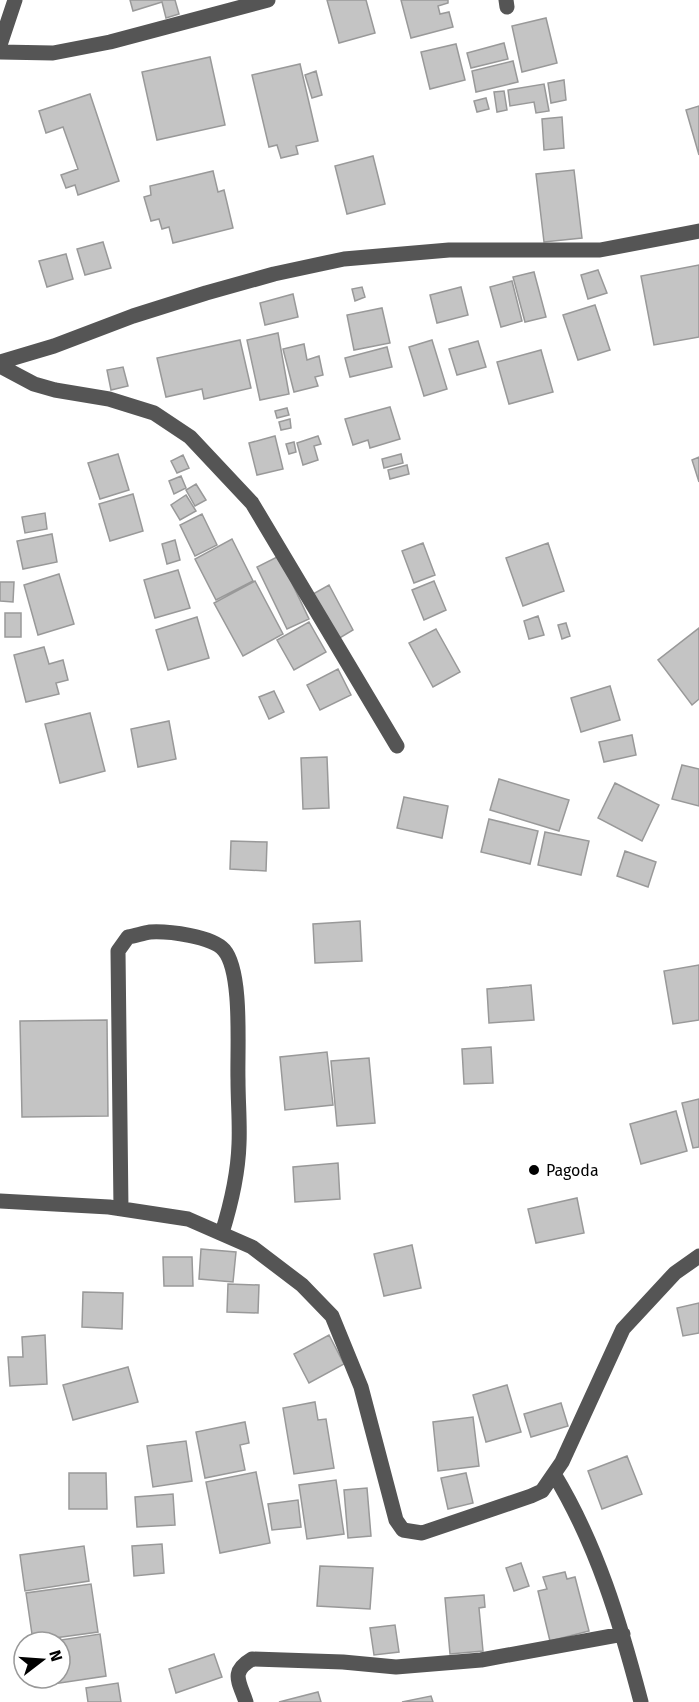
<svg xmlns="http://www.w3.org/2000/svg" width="699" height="1702" viewBox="0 0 699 1702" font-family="'Fira Sans',sans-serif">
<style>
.building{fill:#c4c4c4;stroke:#999;stroke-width:1.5}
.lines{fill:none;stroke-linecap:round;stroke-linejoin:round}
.minor{stroke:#555;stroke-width:15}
.poi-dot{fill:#000;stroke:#fff;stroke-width:2}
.labels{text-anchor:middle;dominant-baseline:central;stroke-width:5;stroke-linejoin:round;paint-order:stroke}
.poi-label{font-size:16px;fill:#000;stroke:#fff;text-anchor:start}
</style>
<rect width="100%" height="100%" fill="#fff"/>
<path class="building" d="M130 0H175L179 14 166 18 162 2 133 11Z
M327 0H366L375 33 339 43Z
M401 0H448V3L438 6 440 14 449 12 453 27 411 38Z
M546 18 557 63 522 72 512 26Z
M504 43 508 59 471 68 467 53Z
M456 44 465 80 430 89 421 52Z
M210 57 225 125 157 140 142 72Z
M513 61 518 82 476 92 472 71Z
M300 64 318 141 296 146 298 154 281 158 277 145 269 147 252 75Z
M316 71 322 95 312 98 305 75Z
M564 80 566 100 551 103 548 83Z
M544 84 549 111 536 113 534 102 510 106 508 90Z
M504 91 507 110 497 112 494 92Z
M90 94 119 181 78 195 75 185 66 188 61 175 78 169 63 127 46 133 39 111Z
M486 98 489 109 477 112 474 101Z
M699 106V155L686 110Z
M562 117 564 148 544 150 542 119Z
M373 156 385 204 347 214 335 166Z
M574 170 582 238 544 242 536 174Z
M213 171 218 192 224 190 233 228 173 243 169 227 162 229 159 219 151 221 144 197 151 195 150 186Z
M103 242 111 268 85 275 77 249Z
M66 254 73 279 47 287 39 261Z
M699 265V337L654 345 641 276Z
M598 270 607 293 588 299 581 275Z
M534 272 546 317 525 322 513 277Z
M512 281 522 321 501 327 490 287Z
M362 287 365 297 355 301 352 289Z
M461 287 468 315 437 323 430 295Z
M293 294 298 317 265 325 260 303Z
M595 305 610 350 578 360 563 315Z
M382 308 390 343 354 350 347 315Z
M278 333 289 394 260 400 247 340Z
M240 340 251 388 204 399 202 389 166 397 157 358Z
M432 340 447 389 424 396 409 347Z
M478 341 486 367 457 375 449 349Z
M304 344 307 360 319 356 323 375 315 377 318 386 294 392 283 349Z
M387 347 392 367 350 377 345 358Z
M541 350 553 392 509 404 497 362Z
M123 367 128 386 111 390 107 370Z
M390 407 400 439 370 448 368 440 353 445 345 419Z
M287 408 289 415 277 418 275 411Z
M290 419 291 428 281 430 279 422Z
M275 436 283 469 257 475 249 443Z
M318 436 321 444 314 446 318 460 303 465 297 443Z
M294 442 296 452 289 454 286 444Z
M118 454 129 490 100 499 88 463Z
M401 454 403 463 384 468 382 459Z
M183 455 189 468 177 473 171 461Z
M699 457V482L692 460Z
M407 465 409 474 390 479 388 470Z
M181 476 186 488 174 494 169 481Z
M196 484 206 500 195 506 186 490Z
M133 494 143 531 110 541 99 504Z
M186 495 196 511 180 520 171 505Z
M45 513 47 529 25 533 22 517Z
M202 514 217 545 195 556 180 525Z
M52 534 57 562 23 569 17 541Z
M232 539 253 581 216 600 195 559Z
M175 540 180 560 167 564 162 544Z
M423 543 435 575 414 583 402 551Z
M548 543 564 591 523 606 506 558Z
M279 556 309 619 287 629 257 567Z
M178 570 190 608 155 618 144 580Z
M59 574 74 624 38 635 24 585Z
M255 581 283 634 243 656 214 603Z
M434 581 446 610 424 620 412 590Z
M0 582H14L13 602 0 601Z
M329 585 353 630 338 639 313 594Z
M5 613H21V637H5Z
M538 616 544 635 529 639 524 621Z
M197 617 209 658 168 670 156 630Z
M309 622 326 652 294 670 277 640Z
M566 623 570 636 562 639 558 625Z
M699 628V699L692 705 658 660Z
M436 629 460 672 433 687 409 643Z
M44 647 49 664 63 660 68 680 56 683 59 694 26 702 14 655Z
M338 669 351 695 320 710 307 685Z
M610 686 620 720 581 732 571 698Z
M274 691 284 712 269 719 259 697Z
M90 713 105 771 60 783 45 724Z
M169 721 176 759 138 767 131 729Z
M632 735 636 755 604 762 599 742Z
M327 757 329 808 303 809 301 758Z
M682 765 699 769V806L672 799Z
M499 779 569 800 559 831 490 810Z
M615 783 659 805 642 841 598 818Z
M404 797 448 806 442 838 397 828Z
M489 819 538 831 530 864 481 852Z
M545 832 589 841 581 875 538 865Z
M231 841 267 842 266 871 230 869Z
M625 851 656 862 648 887 617 876Z
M360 921 362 961 315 963 313 924Z
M699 965V1020L673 1024 664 971Z
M531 985 534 1020 489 1023 487 989Z
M107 1020 108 1116 22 1117 20 1021Z
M491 1047 493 1083 464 1084 462 1049Z
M327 1052 333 1105 285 1110 280 1057Z
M369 1058 375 1123 337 1126 331 1061Z
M699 1099V1147L693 1148 682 1103Z
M676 1111 687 1151 641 1164 630 1124Z
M338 1163 340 1199 295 1202 293 1167Z
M577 1198 584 1233 536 1243 528 1209Z
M412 1245 421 1288 384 1296 374 1254Z
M201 1249 236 1252 233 1282 199 1279Z
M163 1257H192L193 1286H164Z
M228 1284 259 1285 258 1313 227 1312Z
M83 1292 123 1293 122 1329 82 1327Z
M699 1303V1333L683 1336 677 1308Z
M45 1335 47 1384 10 1386 8 1357H23L22 1337Z
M329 1335 344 1364 309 1383 294 1354Z
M128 1367 138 1402 73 1420 63 1385Z
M507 1385 521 1432 486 1442 473 1395Z
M315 1402 318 1420 326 1419 334 1468 294 1474 283 1408Z
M561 1403 568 1426 531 1437 524 1414Z
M473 1417 479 1466 438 1471 433 1422Z
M245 1422 249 1443 240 1445 245 1470 205 1478 196 1432Z
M186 1441 192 1481 153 1487 147 1446Z
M627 1456 642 1494 602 1509 588 1471Z
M256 1472 270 1543 220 1553 206 1482Z
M69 1473H106L107 1509H69Z
M466 1473 473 1503 448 1509 441 1478Z
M336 1480 344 1534 307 1539 299 1485Z
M367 1488 371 1536 348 1538 344 1490Z
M173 1494 175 1525 137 1527 135 1497Z
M298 1500 301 1527 272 1530 268 1504Z
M162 1544 164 1573 134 1576 132 1546Z
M84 1546 89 1581 25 1591 20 1555Z
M521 1563 529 1586 514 1591 506 1568Z
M320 1566 373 1568 370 1609 317 1606Z
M565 1572 567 1579 575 1577 589 1631 550 1641 538 1591 547 1589 543 1577Z
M91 1584 98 1632 33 1641 26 1593Z
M484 1595 485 1607 479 1608 483 1651 450 1654 445 1598Z
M395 1625 399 1652 374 1655 370 1628Z
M100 1634 106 1676 40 1686 39 1678H60V1642H48Z
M214 1654 222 1677 176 1693 169 1669Z
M118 1683 121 1702H88L86 1688Z
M318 1692 321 1702H279Z
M431 1696 433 1702H402Z"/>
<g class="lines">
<path class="minor" d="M506 0 507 7
M0 45 15 0
M0 52 53 53 110 42 268 0
M0 362 54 346 133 316 206 293 274 274 344 259 449 250H600L699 231
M0 366 34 384 55 390 109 399 154 413 190 437 252 503 397 746
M0 1201 109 1207 188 1219 252 1247 302 1285 332 1316 361 1387 396 1520 403 1530 422 1533 531 1496 542 1491 562 1462 623 1329 675 1273 699 1256
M121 1209 118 951 128 937C135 936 143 933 150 932 168 931 212 936 224 950 243 972 237 1051 238 1080 238 1102 240 1123 239 1144 238 1175 231 1204 222 1233
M554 1474C597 1545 620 1622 641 1702
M246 1702C239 1681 230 1672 252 1659L343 1662 396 1667 481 1660 623 1634"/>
</g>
<circle class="poi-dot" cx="534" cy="1170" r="6"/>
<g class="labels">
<g class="poi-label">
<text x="546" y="1170">Pagoda</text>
</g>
</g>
<g transform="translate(42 1660) rotate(73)"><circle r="28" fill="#ffffff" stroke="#999999" stroke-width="1.5"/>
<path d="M0-4.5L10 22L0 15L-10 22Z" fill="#000000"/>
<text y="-9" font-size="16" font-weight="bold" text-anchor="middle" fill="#000000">N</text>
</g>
</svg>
